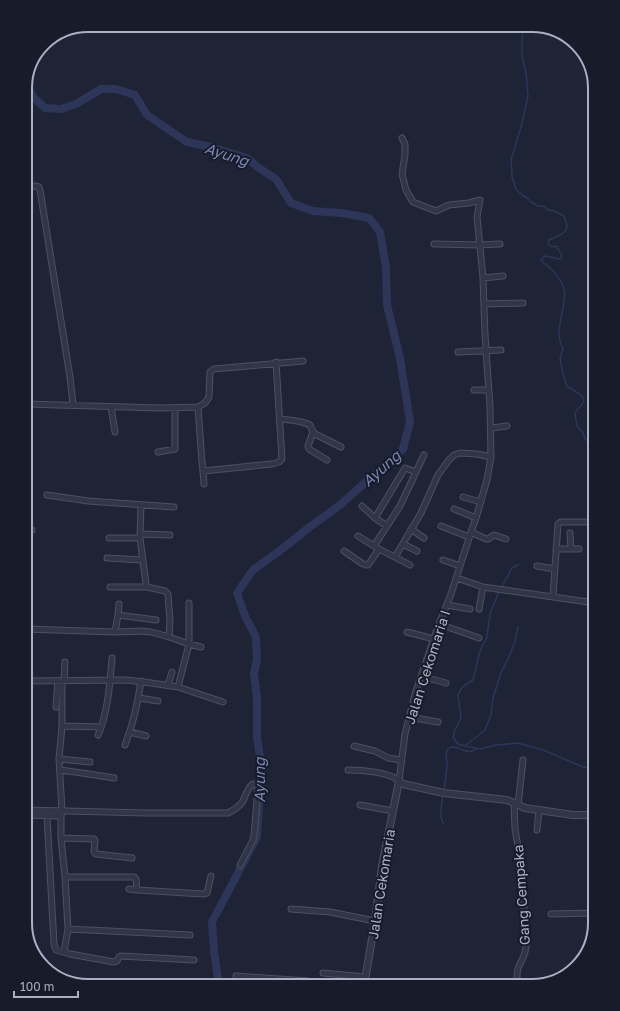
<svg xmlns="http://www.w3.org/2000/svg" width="620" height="1011" viewBox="0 0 620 1011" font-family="'Golos Text',sans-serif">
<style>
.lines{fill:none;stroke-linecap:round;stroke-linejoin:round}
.stream{stroke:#2d3659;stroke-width:1.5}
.river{stroke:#2d3659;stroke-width:8}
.minor-casing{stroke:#4c5061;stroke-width:7}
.tertiary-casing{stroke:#4c5061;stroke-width:8}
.minor{stroke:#313546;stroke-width:5}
.tertiary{stroke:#313546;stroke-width:6}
.labels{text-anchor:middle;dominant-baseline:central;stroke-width:4;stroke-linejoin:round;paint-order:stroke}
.street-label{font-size:14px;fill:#abafc3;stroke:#171b2a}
.water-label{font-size:15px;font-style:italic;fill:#7a85b2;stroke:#171b2a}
.rim{fill:none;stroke:#abafc3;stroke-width:2}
</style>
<rect width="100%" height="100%" fill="#1e2335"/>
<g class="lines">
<path class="stream" d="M524 25 522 39V56L526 73 528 96 521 127 511 160 512 173V177L516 189 523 196 527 198 531 202 538 206H544L548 210 554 211 564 216 567 225 566 230 562 234 549 240 548 244 552 247 556 246 559 250 562 256 560 259 545 256 541 260C543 264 547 265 550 268 555 272 563 284 564 289 568 308 552 330 563 348L560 359 563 374 567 386 581 395 584 400C583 406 577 408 575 413L577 426 582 431 586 440 591 442 595 447
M501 588 512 568 518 565
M499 591 490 614 487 637 480 651 473 680 465 685 461 689 458 695 461 718 455 730 453 737 458 744 465 746 480 749 496 745 518 743 543 750 583 767 595 769
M465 746 485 730 491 715 493 698 501 673 509 657 515 641 518 627
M444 791C445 782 447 772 447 763 447 761 446 759 446 757 446 754 447 750 449 748 457 743 467 757 476 749
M443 794C442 804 438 816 444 824"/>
<path class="river" d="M26 82 33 97 45 108 61 109 76 104 101 89H116L135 95 147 115 187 142 211 147 247 158 259 168 276 179 291 203 313 211 341 213 369 218 380 232 386 267 387 305 400 358 410 422 403 449 340 505 311 526 278 552 253 570 237 593 245 616 256 637 257 660 254 673 257 698V736L262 772 259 804 257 837 212 922 214 951 219 986"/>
<g class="minor-casing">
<path id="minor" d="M25 187 35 186 39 187 40 190 70 377 73 405
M434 244 479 245 500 244
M483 278 503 276
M484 304 523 303
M458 352 501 350
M474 390H489
M25 404 160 408 198 407 205 403 209 397 210 372 214 369 303 361
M111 407 115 432
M198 407 202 463 203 471 272 464 279 462 282 459 276 362
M280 419C290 420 300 420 310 425L312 430 315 434 341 447
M491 428 507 426
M313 432 308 446 309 449 327 460
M158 452 175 449V408
M203 471 204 484
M47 495 88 501 174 507
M463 497 481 502
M362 506 375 518 387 526
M454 509 476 518
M375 518 405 468 416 472
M441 526 469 537
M411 529 424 538
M25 530H32
M471 532 486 539H488L494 535 506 539
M570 533 571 549
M140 534 170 535
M358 536 379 549 410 565
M109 538H140
M403 544 417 551
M374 546 400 506 424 455
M556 549H579
M591 550H595
M344 551 363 564 366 565H368L379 549
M395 557 421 513 438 475 449 460 454 455 460 453 477 454 491 457
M107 558 142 560
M443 560 460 566
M537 566 555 569
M457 578 483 587 595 603
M110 587H147
M553 596 558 524 561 522H585
M189 603V644L201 647
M447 605 470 609
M479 609 483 587
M118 615 156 620
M439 624 479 638
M25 629 115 632 142 631 151 632 169 637 170 621 168 594 165 591 147 587 146 584 140 538 141 505
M115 632 118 615 119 604
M407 632 434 639
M169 637 189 644 178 687
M421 676 446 683
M25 681 126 680 144 682 178 687 223 702
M62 681V726L59 759 62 811 61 816V838L65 877 68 929 64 952
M64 681 65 662
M168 685 172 672
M139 698 158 701
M56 707 58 681
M409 717 438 722
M62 726 101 727
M130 732 146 736
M98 735C108 713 110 682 112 658
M125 745C133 724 138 703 141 681
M354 746 375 751 388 758 401 760
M59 759 90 762
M60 770 82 773 114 778
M348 770C362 770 389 772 399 781L405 734 415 694 439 624 451 594 471 532 476 518 487 480 491 457 490 407 485 335 483 278 477 217 480 200 469 203 449 205 436 211 413 202 406 190 402 174 405 155V144L402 138
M514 803 515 829 522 870 526 947C525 957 523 957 519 966 516 972 517 979 517 986
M360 805 393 811
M518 805 523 760
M25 810 146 813H228C234 810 239 807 243 801 246 795 247 788 253 784L257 785 258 789 254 835 253 840 240 865
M25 815 61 816
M47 816 54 944 56 950 70 954 114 962 117 961 119 957 121 956 194 960
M537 830 539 810
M61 838 94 839 95 840 94 852 96 854 132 858
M65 877H134L136 879 137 890 203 894 207 893 211 876
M25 883 29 923
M129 889 137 890
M291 909 330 912 375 921
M551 914 595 913
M68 929 190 935
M323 973 365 977
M236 976 308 981 317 984 329 986"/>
</g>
<g class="tertiary-casing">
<path id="tertiary" d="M364 986 375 921 382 866 399 781 403 784 444 793 507 800 525 808 573 815H595"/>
</g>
<use href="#minor" class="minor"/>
<use href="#tertiary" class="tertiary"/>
</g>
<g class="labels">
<g class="street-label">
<text transform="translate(427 667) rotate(-72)">Jalan Cekomaria I</text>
<text transform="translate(381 884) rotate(-81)">Jalan Cekomaria</text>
<text transform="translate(521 895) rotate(-94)">Gang Cempaka</text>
</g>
<g class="water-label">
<text transform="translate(227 154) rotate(18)">Ayung</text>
<text transform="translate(381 468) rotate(-42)">Ayung</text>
<text transform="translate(259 780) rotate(-90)">Ayung</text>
</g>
</g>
<path d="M0 0H620V1011H0ZM88 32H532A56 56 0 0 1 588 88V923A56 56 0 0 1 532 979H88A56 56 0 0 1 32 923V88A56 56 0 0 1 88 32Z" fill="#171b2a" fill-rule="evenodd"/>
<path class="rim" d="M88 32H532A56 56 0 0 1 588 88V923A56 56 0 0 1 532 979H88A56 56 0 0 1 32 923V88A56 56 0 0 1 88 32Z"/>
<path d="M14 991v6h64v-6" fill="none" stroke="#abafc3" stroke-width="2"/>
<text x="20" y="991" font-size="12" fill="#abafc3" stroke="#171b2a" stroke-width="3" paint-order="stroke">100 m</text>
</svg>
